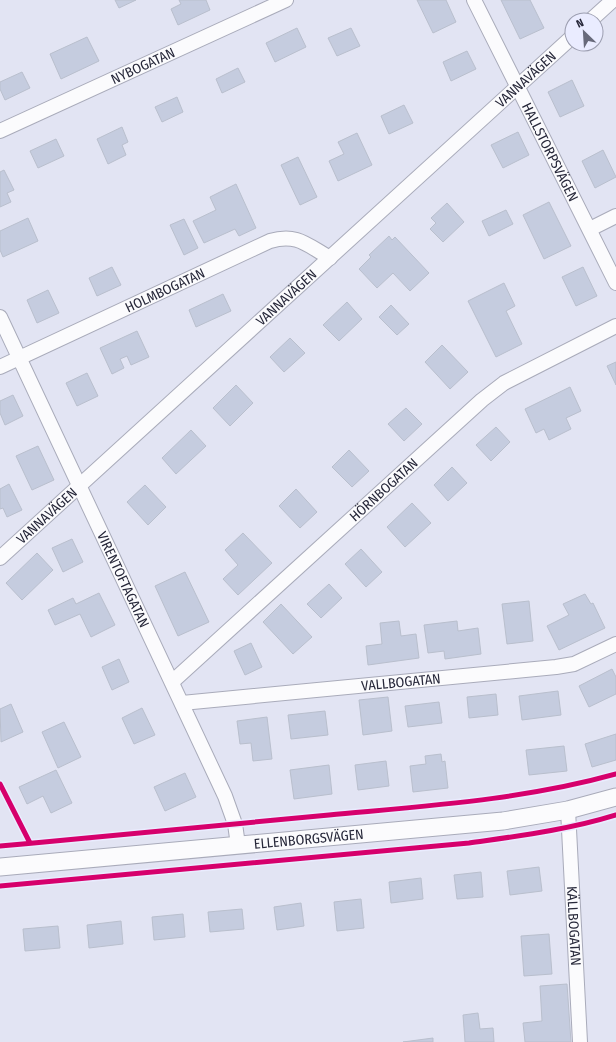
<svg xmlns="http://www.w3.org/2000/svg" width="616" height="1042" viewBox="0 0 616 1042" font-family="'Fira Sans Condensed',sans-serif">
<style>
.building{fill:#c5ccdf;stroke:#b9bfcd}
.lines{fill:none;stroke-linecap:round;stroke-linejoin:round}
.minor-casing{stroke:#a9abba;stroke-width:16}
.tertiary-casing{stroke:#a9abba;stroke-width:19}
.minor{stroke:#fbfbfd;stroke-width:14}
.tertiary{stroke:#fbfbfd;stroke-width:17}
.cycleway-casing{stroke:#eaecff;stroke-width:8}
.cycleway{stroke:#d6006c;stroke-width:5}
.labels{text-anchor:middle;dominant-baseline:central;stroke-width:4;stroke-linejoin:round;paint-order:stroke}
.street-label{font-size:14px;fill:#27283a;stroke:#eaecff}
</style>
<rect width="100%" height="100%" fill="#e2e4f3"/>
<path class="building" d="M115 0H136L119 8Z
M179 0H206L210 10 178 25 171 9 181 4Z
M417 0H446L456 22 433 33Z
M501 0H530L544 28 520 39Z
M297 28 306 47 275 62 266 43Z
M351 28 360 46 337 56 328 38Z
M87 37 99 61 61 79 50 54Z
M467 51 476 69 451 81 443 62Z
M238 68 245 82 222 93 216 79Z
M22 72 30 88 5 100 0 89V82Z
M572 80 584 106 560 117 548 92Z
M177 97 183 112 162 122 155 107Z
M404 105 413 123 389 134 381 116Z
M122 127 128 142 122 145 126 155 108 164 97 139Z
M518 132 529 155 503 168 491 145Z
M357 133 372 165 338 181 329 161 344 154 338 142Z
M56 139 64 156 38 168 30 151Z
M603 150 616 177 595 188 582 161Z
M298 157 317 197 300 205 281 165Z
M4 170 14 190 7 193 11 202 0 207V172Z
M236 184 256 228 239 236 235 229 204 243 193 221 216 210 210 197Z
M549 202 571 246 544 259 523 215Z
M447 203 464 222 443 242 430 229 436 223 431 218Z
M506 210 513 224 489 236 482 221Z
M28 218 38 241 3 257 0 250V231Z
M184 219 198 248 184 255 170 225Z
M389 236 392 240 395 237 429 273 410 291 393 273 377 288 359 269 371 257 369 255Z
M112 267 121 285 97 296 89 278Z
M583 267 597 296 576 306 562 277Z
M504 283 515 306 506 311 522 344 496 357 468 301Z
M48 290 59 313 37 323 27 300Z
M223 294 231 311 196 327 189 310Z
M347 302 362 319 339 341 323 325Z
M391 305 409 324 397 335 379 317Z
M137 331 149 357 131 365 127 356 120 359 124 368 112 374 100 348Z
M290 338 305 353 284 372 270 357Z
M442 345 468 372 450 389 425 362Z
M616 362V385L607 366Z
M87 373 98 396 77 406 66 383Z
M236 385 253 403 230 426 213 408Z
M570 387 581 411 566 418 571 429 549 440 544 429 536 433 525 409Z
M13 395 23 416 5 425 0 413V401Z
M406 408 422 424 404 441 388 424Z
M496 427 510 442 491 461 476 445Z
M191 430 206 446 176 474 162 458Z
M38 446 54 480 32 490 16 456Z
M349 450 369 471 352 487 332 467Z
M452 467 467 483 448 501 434 485Z
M9 484 22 510 7 517 3 508 0 509V489Z
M145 485 166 507 148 525 127 502Z
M296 489 317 512 300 528 279 506Z
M412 503 431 523 405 547 387 527Z
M243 533 272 563 238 595 223 579 238 565 225 550Z
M72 539 83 562 63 572 52 548Z
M361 549 382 572 366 587 345 564Z
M37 553 53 570 22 600 6 583Z
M185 572 209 622 178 636 155 586Z
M329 584 342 598 321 618 307 604Z
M99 593 115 625 91 637 80 614 55 625 48 610 73 598 76 604Z
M585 594 591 604 593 603 605 628 559 650 547 626 569 615 563 604Z
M529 601 533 641 507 644 502 604Z
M281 604 312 637 293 654 263 622Z
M399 621 401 636 416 634 419 658 368 665 366 646 382 644 380 623Z
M457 621 458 631 478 628 481 654 445 659 444 651 428 653 424 625Z
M251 643 262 667 245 675 234 651Z
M119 659 129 682 112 690 102 667Z
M612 669 616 677V694L589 707 579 686Z
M558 691 561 715 522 720 519 696Z
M496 694 498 715 469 718 467 697Z
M388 697 392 731 363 735 359 700Z
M439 702 442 723 408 727 405 706Z
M11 704 23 732 1 742 0 709Z
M142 708 155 735 134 744 122 718Z
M325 711 328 735 291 739 288 715Z
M267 717 272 759 253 761 251 743 240 744 237 721Z
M64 722 81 757 58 768 42 732Z
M616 734V760L592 767 585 744Z
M564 746 567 771 529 775 526 750Z
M441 754 442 762 445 761 448 788 413 792 410 766 426 764 425 756Z
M386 761 389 786 358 790 355 765Z
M329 765 332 794 294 799 290 770Z
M56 770 72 803 51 813 43 796 27 804 19 787Z
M185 773 196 797 165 811 154 787Z
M539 867 542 891 510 895 507 871Z
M481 872 483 897 457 899 454 875Z
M421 878 423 899 391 903 389 882Z
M361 899 364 928 337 931 334 902Z
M301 903 304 926 277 930 274 907Z
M242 909 244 929 210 932 208 912Z
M183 914 185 937 154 940 152 917Z
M121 921 123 944 89 948 87 925Z
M58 926 60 948 25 951 23 929Z
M549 934 552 974 524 976 521 936Z
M567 984 571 1042H525L523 1023 542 1021 540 986Z
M478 1013 480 1029 493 1028 494 1042H465L463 1015Z
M433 1038V1042H403Z"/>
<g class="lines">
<g class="minor-casing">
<g id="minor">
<path id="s1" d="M474 0 616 283"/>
<path d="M591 20 613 0"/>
<path id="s2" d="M0 131 286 0"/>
<path d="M590 229 616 216"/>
<path id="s3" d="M0 317 225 796 235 824 238 845"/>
<path id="s4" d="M0 367 270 241C297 233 307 245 330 258"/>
<path id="s5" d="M0 558 572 37"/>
<path id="s6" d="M172 682 482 400 504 383 616 326"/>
<path id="s7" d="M182 703 556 667 574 664 616 644"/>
<path id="s8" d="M568 810 580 1042"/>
</g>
</g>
<g class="tertiary-casing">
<g id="tertiary">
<path id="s9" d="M0 867 503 821 568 810 616 797"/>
</g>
</g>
<use href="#minor" class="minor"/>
<use href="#tertiary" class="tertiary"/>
<g class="cycleway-casing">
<path id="cycleway" d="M0 784 30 843
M0 846C110 836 220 825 329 815 425 806 523 800 616 774
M0 886 469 843C518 836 568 830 616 815"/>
</g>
<use href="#cycleway" class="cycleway"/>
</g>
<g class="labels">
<g class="street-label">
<text stroke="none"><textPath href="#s2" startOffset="157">NYBOGATAN</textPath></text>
<text stroke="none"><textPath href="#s5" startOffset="711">VANNAVÄGEN</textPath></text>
<text stroke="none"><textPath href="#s1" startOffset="170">HALLSTORPSVÄGEN</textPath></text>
<text stroke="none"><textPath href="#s4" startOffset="182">HOLMBOGATAN</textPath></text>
<text stroke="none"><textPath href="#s5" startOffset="387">VANNAVÄGEN</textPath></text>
<text stroke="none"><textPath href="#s6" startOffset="286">HÖRNBOGATAN</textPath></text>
<text stroke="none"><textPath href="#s5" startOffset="63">VANNAVÄGEN</textPath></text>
<text stroke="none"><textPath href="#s3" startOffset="290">VIRENTOFTAGATAN</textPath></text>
<text stroke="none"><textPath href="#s7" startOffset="220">VALLBOGATAN</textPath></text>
<text stroke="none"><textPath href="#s9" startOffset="310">ELLENBORGSVÄGEN</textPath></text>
<text stroke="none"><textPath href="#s8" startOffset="116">KÄLLBOGATAN</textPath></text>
</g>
</g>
<g transform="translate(584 32) rotate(335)"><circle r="19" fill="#eaecff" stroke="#9c9eb0"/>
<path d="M0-3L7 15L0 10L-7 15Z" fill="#686a7b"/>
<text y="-6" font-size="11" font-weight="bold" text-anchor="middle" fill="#27283a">N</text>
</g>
</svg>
